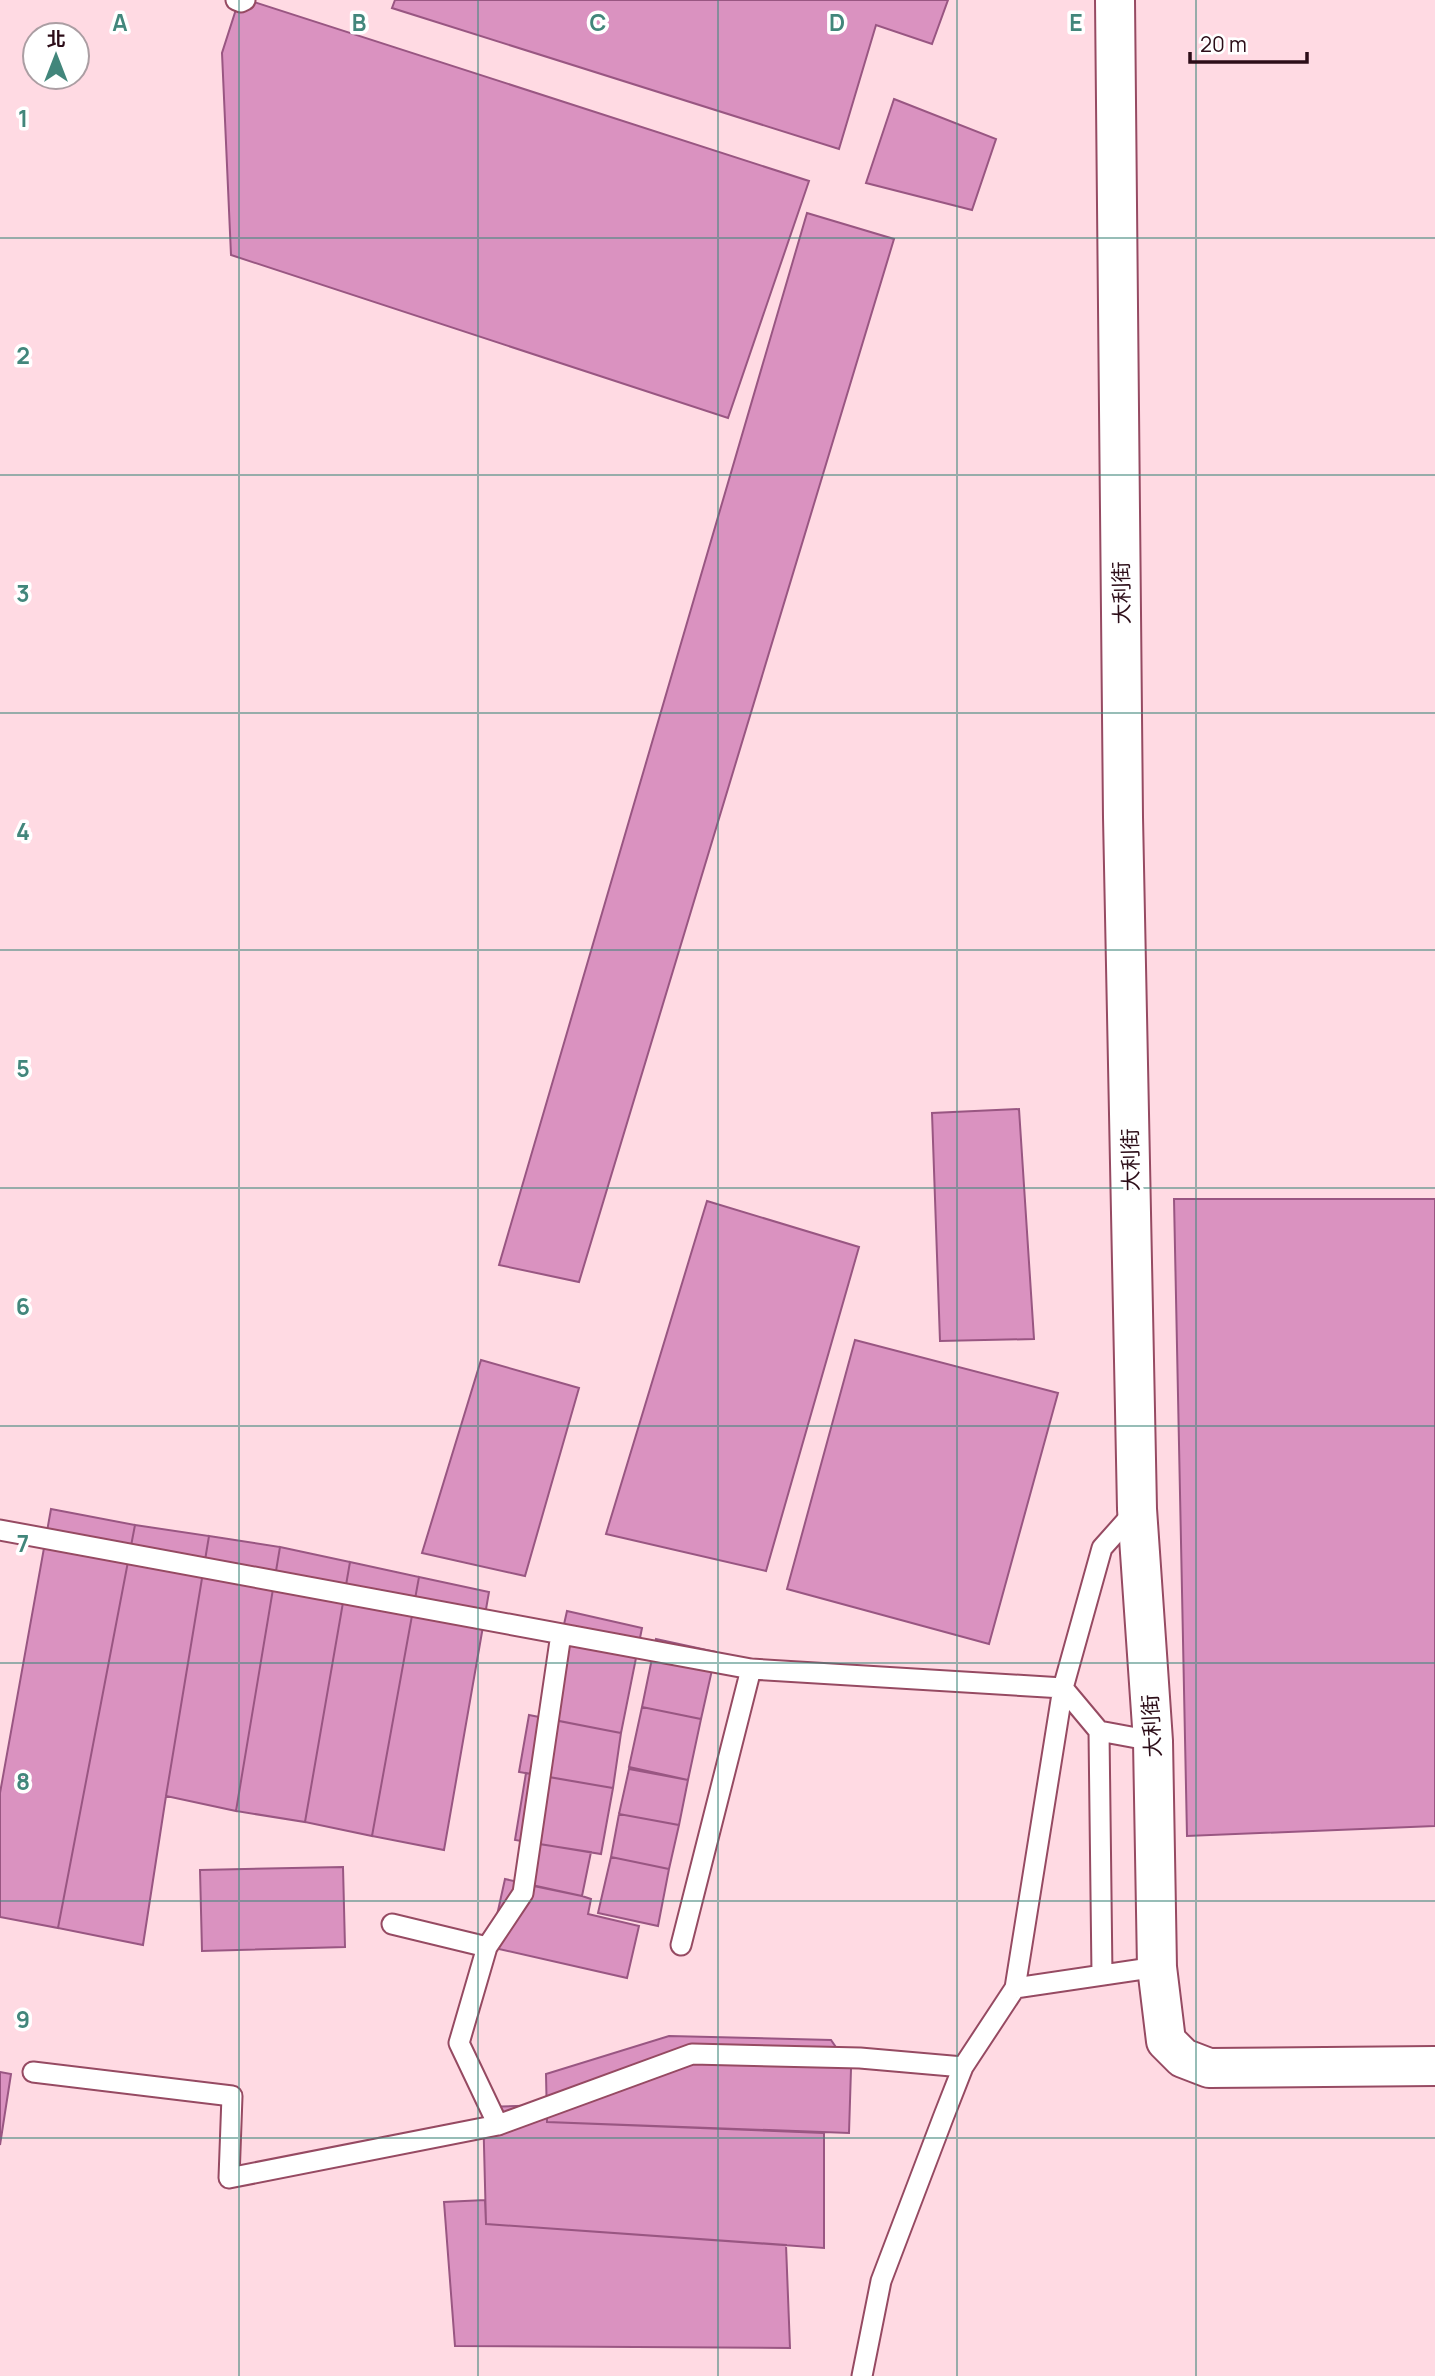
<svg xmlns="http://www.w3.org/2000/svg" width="1435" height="2376" viewBox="0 0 1435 2376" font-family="Manrope,'Noto Sans TC',sans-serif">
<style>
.building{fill:#da92c0;stroke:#995682;stroke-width:2}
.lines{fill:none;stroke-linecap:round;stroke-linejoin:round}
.service-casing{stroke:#964a62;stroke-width:23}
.minor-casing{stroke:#964a62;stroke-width:42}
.service{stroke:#fff;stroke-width:19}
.minor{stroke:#fff;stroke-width:38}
.grid{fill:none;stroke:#42867b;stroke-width:2;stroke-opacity:0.55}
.labels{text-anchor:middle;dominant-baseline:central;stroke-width:7;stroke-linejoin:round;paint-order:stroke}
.street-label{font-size:21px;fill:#2c0d18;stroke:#fff}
.grid-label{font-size:23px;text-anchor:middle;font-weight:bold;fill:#42867b;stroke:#fff;stroke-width:7;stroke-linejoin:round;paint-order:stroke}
</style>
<rect width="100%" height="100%" fill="#ffdae3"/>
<path class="building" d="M239 0H248L809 181 728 418 231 255 222 53Z
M395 0H948L932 44 876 25 839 149 392 8Z
M894 99 996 139 972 210 866 183Z
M807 213 894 239 579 1282 499 1265Z
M1019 1109 1034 1339 940 1341 932 1113Z
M1174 1199H1435V1826L1187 1836Z
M707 1201 859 1247 766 1571 606 1534Z
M855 1340 1058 1393 989 1644 787 1589Z
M481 1360 579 1388 525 1576 422 1553Z
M51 1509 135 1525 58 1928 0 1917V1793Z
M135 1525 209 1536 166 1796 143 1945 58 1928Z
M209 1536 280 1547 236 1811 166 1796Z
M280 1547 350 1562 305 1822 236 1811Z
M350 1562 419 1577 372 1836 305 1822Z
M419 1577 489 1592 444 1850 372 1836Z
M567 1611 642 1628 621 1733 543 1718Z
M656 1639 716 1652 701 1719 642 1707Z
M642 1707 701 1719 688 1780 629 1767Z
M529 1715 621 1733 613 1788 519 1772Z
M629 1769 688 1780 679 1825 619 1814Z
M526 1773 613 1788 601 1854 515 1840Z
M619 1814 679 1825 669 1869 611 1857Z
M526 1842 591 1852 582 1896 519 1883Z
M611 1857 669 1869 658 1926 598 1913Z
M343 1867 345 1947 202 1951 200 1870Z
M505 1879 582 1896 591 1899 588 1914 639 1926 627 1978 490 1947Z
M669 2036 831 2040 851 2069 849 2133 547 2122 546 2074Z
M0 2072 11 2074 0 2145Z
M547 2105V2122L824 2133V2248L486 2224 483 2107Z
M485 2200 486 2224 786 2245 790 2348 455 2346 444 2202Z"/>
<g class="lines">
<g class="service-casing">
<path id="service" d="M236 0 241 2 245 0
M0 1530 751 1669 1063 1688 1099 1731 1153 1741
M1099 1731 1102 1975
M392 1924 487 1947 459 2043 498 2125 692 2054 860 2058 963 2067
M681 1945 751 1669
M487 1947 523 1893 561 1634
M1015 1988 1063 1688 1102 1548 1135 1511
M33 2072 232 2096 229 2178 498 2125
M862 2376 881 2281 943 2118 963 2067 1015 1988 1157 1967"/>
</g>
<g class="minor-casing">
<path id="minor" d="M1115 0 1123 817 1137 1509 1153 1741 1157 1967 1166 2041 1183 2058 1209 2068 1435 2066"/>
</g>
<use href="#service" class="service"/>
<use href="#minor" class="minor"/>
</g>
<path class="grid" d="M239 0V2376M478 0V2376M718 0V2376M957 0V2376M1196 0V2376M0 238H1435M0 475H1435M0 713H1435M0 950H1435M0 1188H1435M0 1426H1435M0 1663H1435M0 1901H1435M0 2138H1435"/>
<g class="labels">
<g class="street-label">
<text transform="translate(1121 593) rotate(-91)">大利街</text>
<text transform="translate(1130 1160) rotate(-91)">大利街</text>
<text transform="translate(1151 1726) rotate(-93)">大利街</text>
</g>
</g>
<g class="grid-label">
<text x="120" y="31">A</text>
<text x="359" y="31">B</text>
<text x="598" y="31">C</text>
<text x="837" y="31">D</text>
<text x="1076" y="31">E</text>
<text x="23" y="127">1</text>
<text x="23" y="364">2</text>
<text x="23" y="602">3</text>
<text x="23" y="840">4</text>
<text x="23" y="1077">5</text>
<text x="23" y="1315">6</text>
<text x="23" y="1552">7</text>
<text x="23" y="1790">8</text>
<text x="23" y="2028">9</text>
</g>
<g transform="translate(56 56)"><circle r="33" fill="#ffffff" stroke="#ab9ea3" stroke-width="2"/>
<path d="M0-5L12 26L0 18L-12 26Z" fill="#42867b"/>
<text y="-10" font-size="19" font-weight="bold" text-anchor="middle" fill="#2c0d18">北</text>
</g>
<path d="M1190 52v10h117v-10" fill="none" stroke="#2c0d18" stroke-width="3.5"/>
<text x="1200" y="52" font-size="21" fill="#2c0d18" stroke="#ffffff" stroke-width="5" paint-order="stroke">20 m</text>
</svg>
